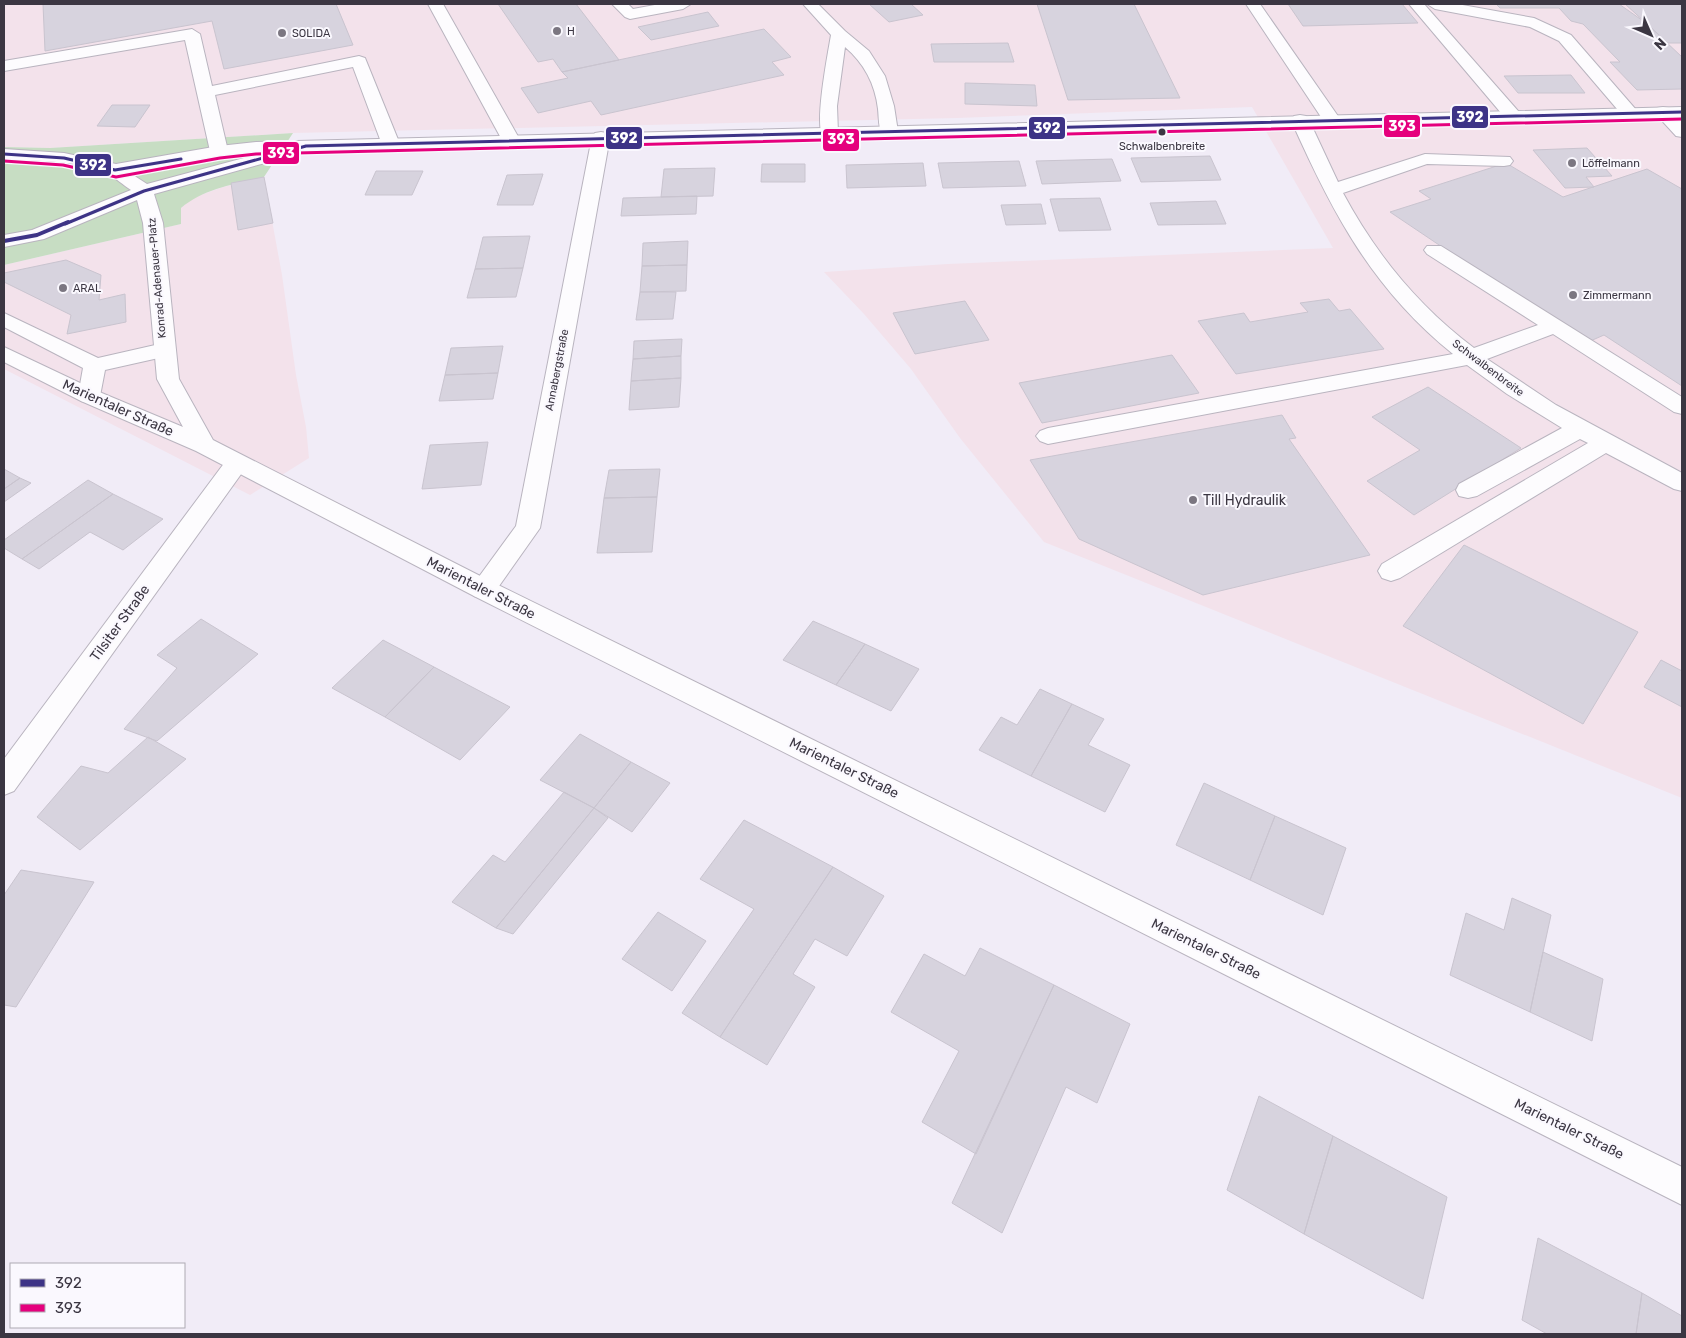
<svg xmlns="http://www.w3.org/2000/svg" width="1686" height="1338" viewBox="0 0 1686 1338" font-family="Rubik,sans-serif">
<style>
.commercial{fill:#f3e2eb}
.green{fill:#c7ddc3}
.building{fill:#d7d3de;stroke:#c9c4cf}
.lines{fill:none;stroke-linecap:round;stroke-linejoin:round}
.minor-casing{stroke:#b9b4bf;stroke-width:2}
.major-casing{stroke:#b9b4bf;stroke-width:2}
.minor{fill:#fdfcfe;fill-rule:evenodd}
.major{fill:#fdfcfe;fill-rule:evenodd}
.bus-1-far1-casing{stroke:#faf8fe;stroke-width:5.5}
.bus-1-casing{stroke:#faf8fe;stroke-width:7}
.bus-2-casing{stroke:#faf8fe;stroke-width:5.5}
.bus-1-far1{stroke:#3d3386;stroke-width:3}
.bus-1{stroke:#3d3386;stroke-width:4}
.bus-2{stroke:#e5007d;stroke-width:3}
.poi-dot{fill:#7b7681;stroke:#faf8fe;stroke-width:2}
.bus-dot{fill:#3b3642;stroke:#faf8fe;stroke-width:2}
.labels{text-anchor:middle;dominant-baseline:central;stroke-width:4;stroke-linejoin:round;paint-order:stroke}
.far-poi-label{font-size:11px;fill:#3b3642;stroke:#faf8fe;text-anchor:start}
.far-bus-label{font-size:11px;fill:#3b3642;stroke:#faf8fe}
.far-street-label{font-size:11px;fill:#3b3642;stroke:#faf8fe}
.street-label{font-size:14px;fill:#3b3642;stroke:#faf8fe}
.poi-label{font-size:14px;fill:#3b3642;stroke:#faf8fe;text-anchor:start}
.line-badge{stroke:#faf8fe;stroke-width:2}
.badge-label{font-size:14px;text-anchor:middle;font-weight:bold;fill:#fff}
</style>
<rect width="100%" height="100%" fill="#f1ecf7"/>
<path class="commercial" d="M4 4H1682V798L1044 542 960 438 911 369 864 314 824 272 948 264 1333 248 1252 107 957 118 293 133 50 148 4 147Z
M264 177 282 275 296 375 306 427 309 458 250 495 4 369V265L181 224V208L192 198 223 187Z"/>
<path class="green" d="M293 133 264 177C236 184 204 188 181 208V224L4 265V147L50 148Z"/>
<path class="building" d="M43 4H336L353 45 224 69 212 21 45 51Z
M498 4H576L619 60 562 72 553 59 538 62Z
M869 4H911L923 15 889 22Z
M1037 4H1134L1180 98 1068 100Z
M1288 4H1402L1418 23 1303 26Z
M1496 4H1619L1646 23 1682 57V89L1637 90 1610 62H1620L1583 24 1571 21 1559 8H1500Z
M1625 4H1682V43H1668Z
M708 12 719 26 651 40 638 27Z
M764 29 791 57 772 62 784 75 601 115 591 101 538 113 521 88 568 78 562 72Z
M1008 43 1014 62H934L931 44Z
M1571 75 1585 93H1518L1504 76Z
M965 83 1035 85 1037 106 965 104Z
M112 105H150L135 127 97 126Z
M1587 148 1612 176 1586 177 1594 187 1565 188 1533 150Z
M1210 156 1221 180 1141 182 1131 158Z
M1112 159 1121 181 1042 184 1036 161Z
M1019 161 1026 186 943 188 938 163Z
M923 163 926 186 847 188 846 165Z
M1506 163 1563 197 1647 169 1682 189V386L1604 335 1588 342 1518 298 1390 212 1431 199 1419 191Z
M762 164H805V182H761Z
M715 168 713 196 661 197 664 169Z
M376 171H423L412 195H365Z
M543 174 533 205H497L507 175Z
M264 177 273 223 238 230 231 183Z
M697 196 696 214 621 216 623 198Z
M1100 198 1111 230 1059 231 1050 199Z
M1216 201 1226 224 1158 225 1150 203Z
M1041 204 1046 224 1006 225 1001 205Z
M530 236 523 268 475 269 483 237Z
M688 241 687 265 642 266 643 243Z
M66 260 101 275 99 300 125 294 126 322 67 334 71 315 4 282V273Z
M687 265 686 291 640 292 642 266Z
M523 268 516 297 467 298 475 269Z
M640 292H676L673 319 636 320Z
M1329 299 1339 311 1350 309 1384 349 1236 374 1198 321 1244 313 1250 322 1308 312 1300 303Z
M965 301 989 340 915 354 893 313Z
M682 339 681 356 633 359 634 341Z
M503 346 498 373 445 375 451 348Z
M1172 355 1199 393 1042 423 1019 383Z
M681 356V378L631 381 633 359Z
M498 373 493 399 439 401 445 375Z
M681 378 679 407 629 410 631 381Z
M1428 387 1521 448 1414 515 1367 481 1420 450 1372 417Z
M1282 415 1296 438 1289 439 1370 555 1203 595 1079 539 1030 460Z
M488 442 481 485 422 489 430 445Z
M4 469 20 478 4 489Z
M660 469 657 497 604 498 609 470Z
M20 478 31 483 4 502V489Z
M88 480 113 494 22 559 4 548V540Z
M113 494 163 519 123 550 90 532 39 569 22 559Z
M657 497 652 552 597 553 604 498Z
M1464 545 1638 632 1583 724 1403 626Z
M201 619 258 654 157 741 124 729 177 668 157 655Z
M813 621 865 644 836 685 783 660Z
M383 640 434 667 385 717 332 688Z
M865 644 919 669 891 711 836 685Z
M1661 660 1682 671V707L1644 687Z
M434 667 510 707 460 760 385 717Z
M1040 689 1072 704 1031 776 979 750 1001 717 1017 725Z
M1072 704 1104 719 1088 745 1130 765 1105 812 1031 776Z
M580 734 631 762 594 808 540 780Z
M148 737 186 759 80 850 37 817 81 766 108 773Z
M631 762 670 783 632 832 594 808Z
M1204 783 1275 816 1250 880 1176 845Z
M564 792 594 808 496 928 452 902 493 855 505 862Z
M594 808 608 818 513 934 496 928Z
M1275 816 1346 848 1323 915 1250 880Z
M744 820 833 867 720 1037 682 1013 754 909 700 879Z
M833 867 884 896 847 956 815 939 793 974 815 987 767 1065 720 1037Z
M21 870 94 882 16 1007 4 1005V895Z
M1512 898 1551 915 1530 1012 1450 975 1466 913 1504 930Z
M658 912 706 941 672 991 622 959Z
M980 948 1054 985 976 1154 922 1122 959 1051 891 1012 924 954 965 976Z
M1543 952 1603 979 1592 1041 1530 1012Z
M1054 985 1130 1024 1097 1103 1066 1087 1002 1233 952 1203Z
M1259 1096 1333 1136 1304 1234 1227 1190Z
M1333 1136 1447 1197 1423 1299 1304 1234Z
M1538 1238 1642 1293 1636 1334H1547L1522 1320Z
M1642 1293 1682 1316V1334H1636Z"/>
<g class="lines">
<g class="minor-casing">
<path id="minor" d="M428 4H443L520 140 517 144H505L502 140Z
M612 4H628L633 9 660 4H691L683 9 630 19 625 17Z
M803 4H818L845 31 869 51 885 76 894 106 898 132 895 136H883C878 128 879 117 878 109 875 84 864 63 845 47L837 106 838 133 835 137H823C814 124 828 53 831 35Z
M1246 4H1260L1340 119 1337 123H1325Z
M1409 4H1424L1519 112 1522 116 1519 120H1507Z
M1427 4H1457L1534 18 1571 35 1638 112 1635 116H1623L1559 41 1530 27 1435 9Z
M192 29 200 34 212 86 359 56 365 58 399 142 396 146H384L381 142 353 67 215 95 228 151 225 155H213L210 151 185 40 4 71V61Z
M1663 107 1669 108 1682 122V137L1676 136 1654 112 1657 108Z
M1300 115 1306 116 1309 120 1338 182 1425 154 1510 157 1513 161 1510 165 1504 166 1427 164 1343 193C1375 253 1419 307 1474 348L1538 325 1427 254 1424 250 1427 246H1441L1682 397V414L1674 412 1553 334 1487 359 1556 405 1682 473V491L1674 489 1606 453 1400 578 1391 581 1382 578 1378 571 1382 564 1588 443 1580 439 1477 496 1468 498 1459 496 1456 490 1459 484 1562 428 1507 394 1467 365 1048 444 1040 441 1036 436 1040 431 1048 428 1453 354C1372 289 1332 212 1291 120L1294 116Z
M601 132 607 133 610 137 540 528 492 596 483 599 474 596 470 589 516 526 592 137 595 133Z
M4 313 98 358 164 343 172 345 175 350 172 355 105 370 100 396 97 401 89 403 81 401 78 396 83 368 4 327Z
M236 456 244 458 248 464 244 470 14 791 4 795V759L228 458Z"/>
</g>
<g class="major-casing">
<path id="major" d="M1682 107V117L256 152 219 156 130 173 147 184 259 154 265 155 268 159 265 163 154 194 163 223 179 379 213 440 492 582 1682 1167V1205L474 596 196 451 81 401 4 362V347L97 391 183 427 157 379 143 223 137 200 44 239 4 247V235L32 230 131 190C123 185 116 178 108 174 80 159 35 162 4 159V149L64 153 116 164 219 146 256 142Z"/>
</g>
<use href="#minor" class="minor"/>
<use href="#major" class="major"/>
<g class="bus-1-far1-casing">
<path id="bus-1-far1" d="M4 154 64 158 115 170 181 159
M65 224 144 191 306 146 1682 112"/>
</g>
<g class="bus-1-casing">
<path id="bus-1" d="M4 241 37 235 68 222"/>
</g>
<g class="bus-2-casing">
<path id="bus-2" d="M4 161 63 165 116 177 220 158 256 154 1682 119"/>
</g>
<use href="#bus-1-far1" class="bus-1-far1"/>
<use href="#bus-1" class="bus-1"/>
<use href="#bus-2" class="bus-2"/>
</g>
<g class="poi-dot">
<circle cx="557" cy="31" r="5"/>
<circle cx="282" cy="33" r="5"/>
<circle cx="1572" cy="163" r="5"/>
<circle cx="63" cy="288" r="5"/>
<circle cx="1573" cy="295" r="5"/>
<circle cx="1193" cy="500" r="5"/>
</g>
<circle class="bus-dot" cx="1162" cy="132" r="4.5"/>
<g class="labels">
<g class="far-poi-label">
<text x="567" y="31">H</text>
<text x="292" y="33">SOLIDA</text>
<text x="1582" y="163">Löffelmann</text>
<text x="73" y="288">ARAL</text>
<text x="1583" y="295">Zimmermann</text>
</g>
<g class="far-bus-label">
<text x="1162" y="146">Schwalbenbreite</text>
</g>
<g class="far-street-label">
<text transform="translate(157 278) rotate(-95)">Konrad-Adenauer-Platz</text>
<text transform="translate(1488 368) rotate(37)">Schwalbenbreite</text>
<text transform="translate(557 370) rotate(-79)">Annabergstraße</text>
</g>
<g class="street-label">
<text transform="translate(118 408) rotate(24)">Marientaler Straße</text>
<text transform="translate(481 588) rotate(27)">Marientaler Straße</text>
<text transform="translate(120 623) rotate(-54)">Tilsiter Straße</text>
<text transform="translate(844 768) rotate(26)">Marientaler Straße</text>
<text transform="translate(1206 949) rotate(26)">Marientaler Straße</text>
<text transform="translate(1569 1129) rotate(26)">Marientaler Straße</text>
</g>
<g class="poi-label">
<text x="1203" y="500">Till Hydraulik</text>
</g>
</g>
<g class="line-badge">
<rect x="1451" y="105" width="38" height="24" rx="5" fill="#3d3386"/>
<rect x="1383" y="114" width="38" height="24" rx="5" fill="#e5007d"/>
<rect x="1028" y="116" width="38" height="24" rx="5" fill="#3d3386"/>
<rect x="605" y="126" width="38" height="24" rx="5" fill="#3d3386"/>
<rect x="822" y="128" width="38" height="24" rx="5" fill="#e5007d"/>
<rect x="262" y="141" width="38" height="24" rx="5" fill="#e5007d"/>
<rect x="74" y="153" width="38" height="24" rx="5" fill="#3d3386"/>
</g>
<g class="badge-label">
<text x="1470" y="122">392</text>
<text x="1402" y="131">393</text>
<text x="1047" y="133">392</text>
<text x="624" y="143">392</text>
<text x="841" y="144">393</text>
<text x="281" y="158">393</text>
<text x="93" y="170">392</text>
</g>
<rect width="1686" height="1338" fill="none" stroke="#3b3642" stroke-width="10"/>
<rect x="10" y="1263" width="175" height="65" fill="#faf8fe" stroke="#aeaab3"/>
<rect x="20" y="1279" width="25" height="8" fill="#3d3386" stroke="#aeaab3"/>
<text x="55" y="1288" font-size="15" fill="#3b3642">392</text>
<rect x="20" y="1304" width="25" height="8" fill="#e5007d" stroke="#aeaab3"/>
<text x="55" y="1313" font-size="15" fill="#3b3642">393</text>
<g transform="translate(1651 35) rotate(135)" stroke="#faf8fe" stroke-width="4" paint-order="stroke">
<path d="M0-4L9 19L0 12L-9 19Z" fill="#3b3642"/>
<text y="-8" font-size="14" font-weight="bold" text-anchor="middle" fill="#3b3642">N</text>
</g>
</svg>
